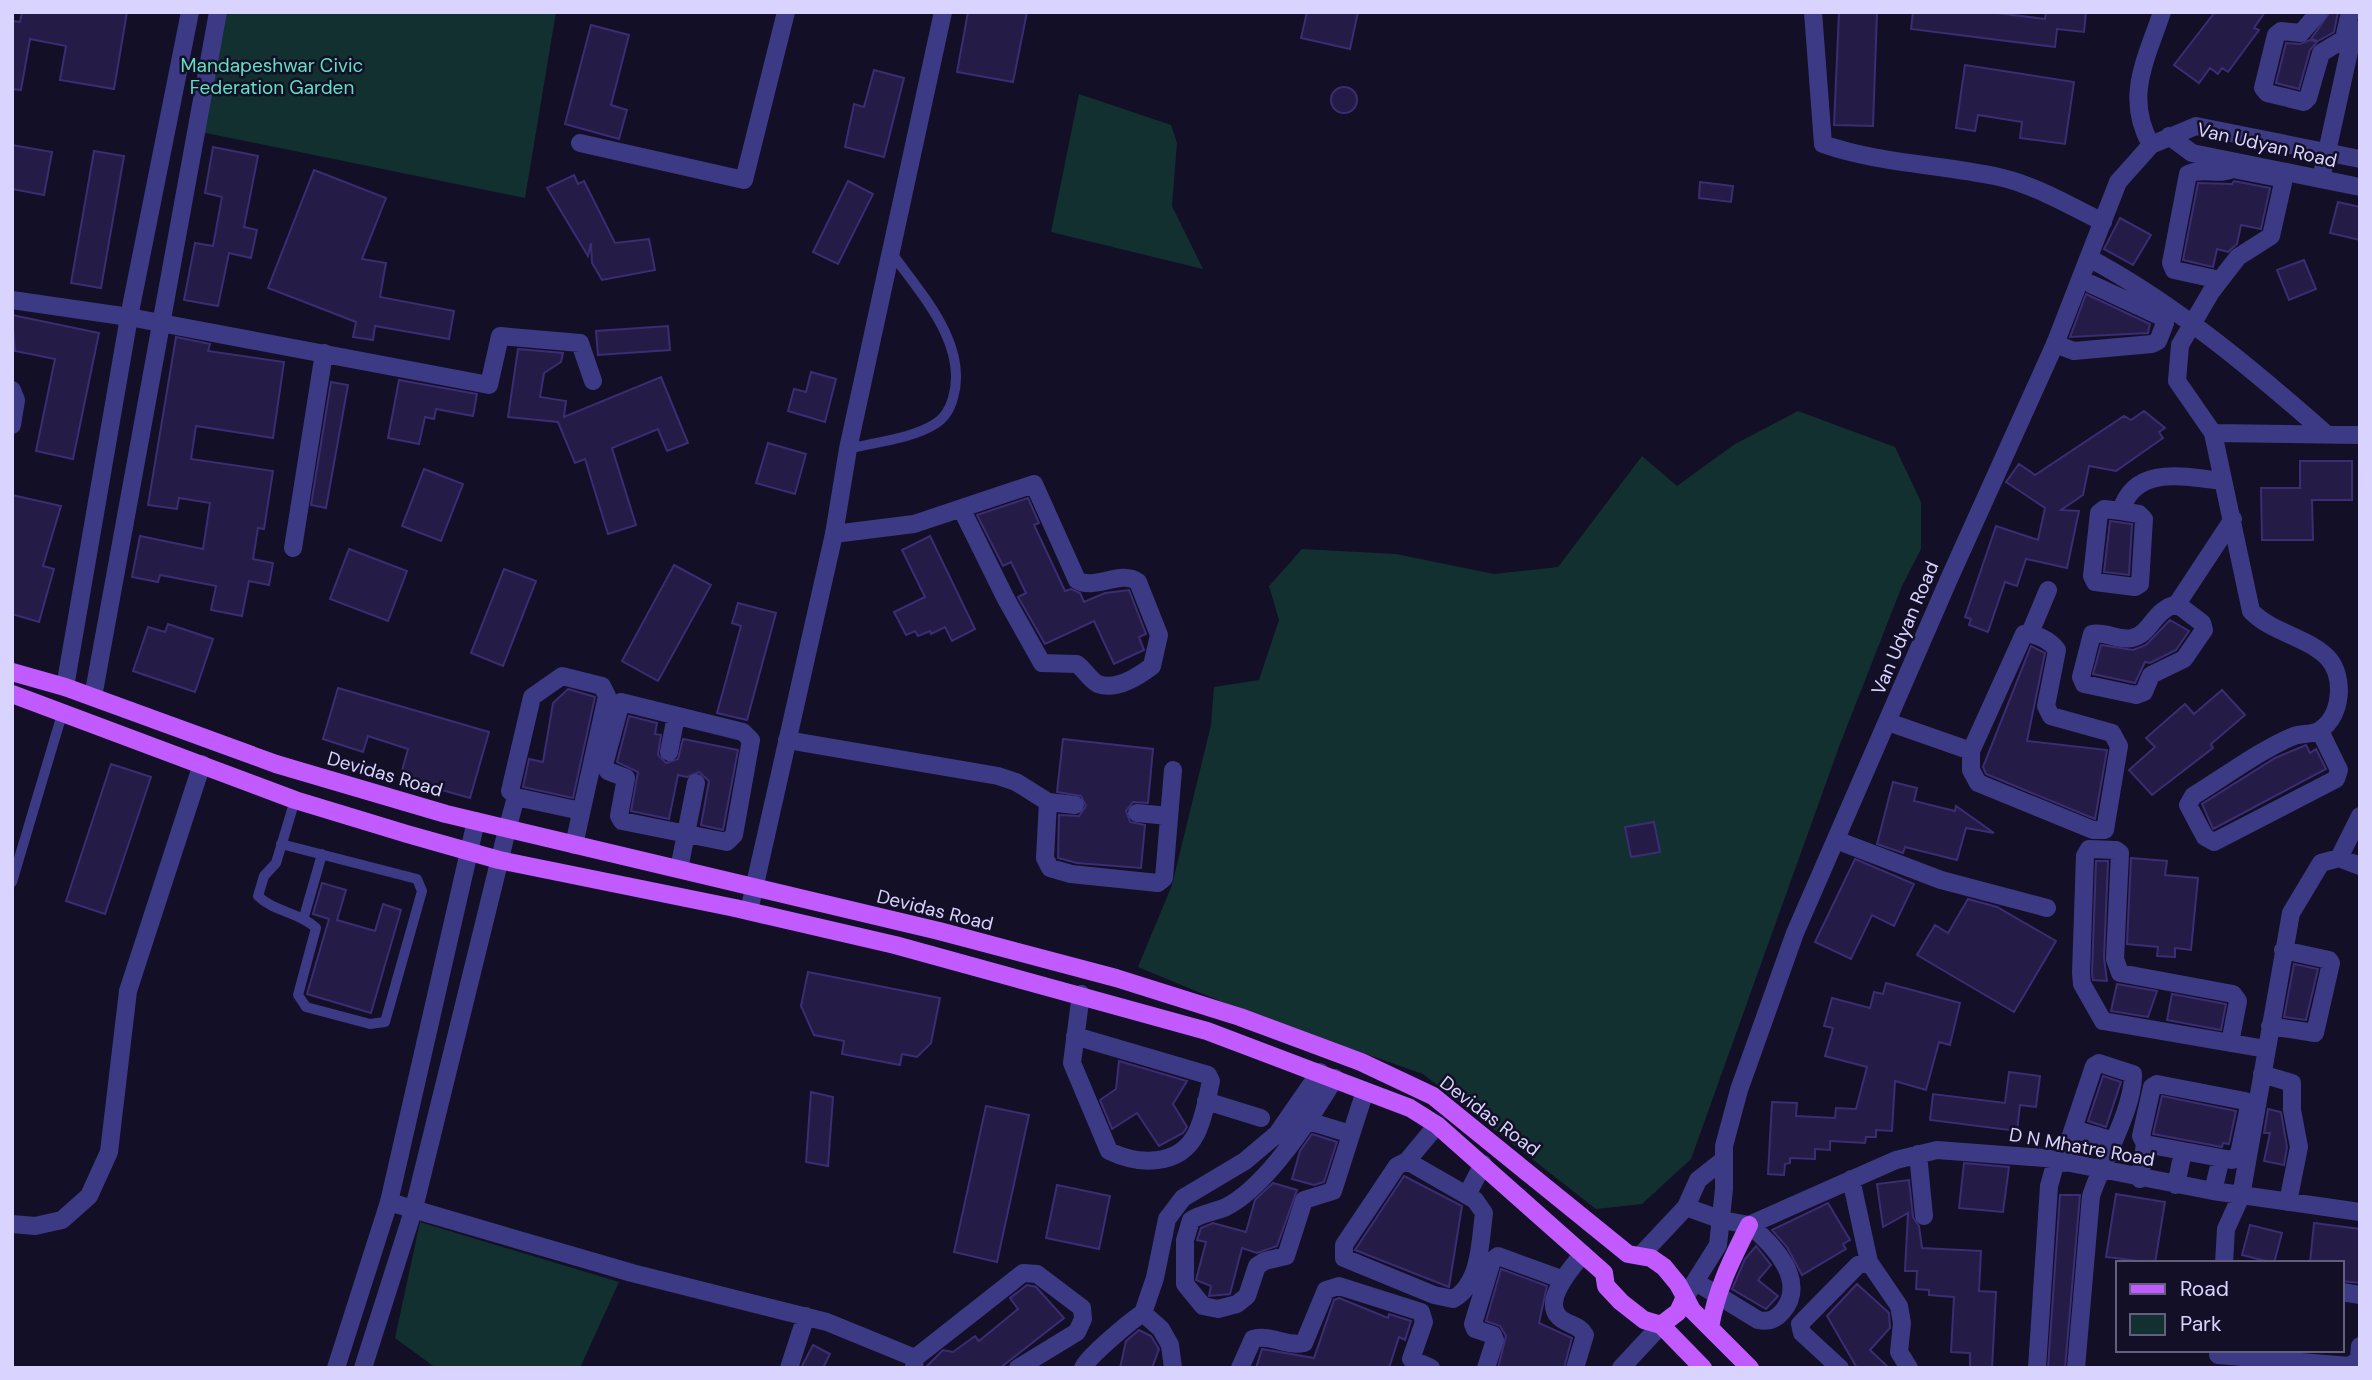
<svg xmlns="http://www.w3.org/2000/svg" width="2372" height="1380" viewBox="0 0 2372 1380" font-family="'DM Sans',sans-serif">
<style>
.green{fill:#12302f}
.building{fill:#241b47;stroke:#3b2d73;stroke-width:2}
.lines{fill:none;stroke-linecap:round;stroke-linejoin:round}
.service{stroke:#3d3a85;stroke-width:10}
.minor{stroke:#3d3a85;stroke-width:18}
.tertiary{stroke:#3d3a85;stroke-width:18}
.primary{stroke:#c25bff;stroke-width:18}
.labels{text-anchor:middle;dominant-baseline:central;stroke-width:5;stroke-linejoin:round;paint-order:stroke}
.park-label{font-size:19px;fill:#5fe0c0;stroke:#130f26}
.street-label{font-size:19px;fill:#d9d4ff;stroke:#130f26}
</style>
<rect width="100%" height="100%" fill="#130f26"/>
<path class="green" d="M222 12H556L525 198 201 132Z
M1079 94 1171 125 1177 143 1172 206 1203 269 1051 232Z
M1798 411 1895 447 1921 502V549L1902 586 1840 744 1691 1159 1642 1204 1596 1209 1423 1074 1244 1011 1138 967 1172 885 1211 725 1214 687 1259 680 1279 620 1269 586 1302 549 1396 554 1494 574 1558 567 1642 456 1677 486 1735 444Z
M420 1222 619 1282 580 1368H436L395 1338Z"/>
<path class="building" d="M22 12H127L114 89 60 80 66 46 30 39 21 90 12 89V21L20 22Z
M968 12H1027L1013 82 957 72Z
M1307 12H1358L1350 49 1301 38Z
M1839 12H1877L1873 126 1834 125Z
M1913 12H1989L2045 19 2046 12H2086L2084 32 2057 29 2055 47 1911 29Z
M2215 12H2265L2254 28 2259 30 2228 72 2222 68 2218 74 2210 68 2199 83 2174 65Z
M2330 12H2338L2334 32 2318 41 2311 39Z
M591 25 629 35 611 105 627 110 619 139 565 124Z
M2310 40 2317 42 2310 50 2299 89 2276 83 2286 43 2300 44Z
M1965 65 2074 82 2065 144 2020 138 2022 122 1978 115 1975 131 1956 128Z
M874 70 904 78 884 157 845 147 854 104 864 107Z
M1331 100a13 13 0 1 1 26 0a13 13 0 1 1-26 0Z
M12 145 52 152 44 195 12 189Z
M213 147 258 156 244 227 257 230 251 258 229 253 218 306 184 300 195 243 213 246 222 197 205 193Z
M94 151 124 156 101 288 71 283Z
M314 170 386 198 362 259 386 263 380 297 454 311 449 339 375 326 373 340 353 337 356 322 268 288Z
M574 175 578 184 584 181 615 243 649 239 655 270 602 280 592 263 591 243 588 256 547 188Z
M848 181 873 194 838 264 813 252Z
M2234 181 2270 188 2261 229 2241 225 2237 244 2228 252 2217 249 2213 267 2183 260 2198 183 2232 184Z
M1700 182 1733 186 1731 202 1699 198Z
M2338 202 2360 207V240L2330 233Z
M2120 218 2151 235 2133 265 2104 249Z
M2304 260 2316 289 2289 300 2277 270Z
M2086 294 2150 324 2148 333 2070 337Z
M12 315 99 333 73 459 36 451 55 359 15 351Z
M668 326 670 350 598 355 596 331Z
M176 337 210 344 208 351 284 362 273 438 196 426 191 459 273 471 264 529 258 528 253 559 273 563 269 585 249 581 242 616 211 610 216 586 160 575 158 582 132 577 140 536 203 549 210 503 179 498 177 509 148 505Z
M518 349 563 353 561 362 544 373 540 397 566 401 564 417 661 377 688 443 667 451 658 429 612 448 636 525 608 534 585 459 575 463 558 422 508 417Z
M811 372 836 379 825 422 788 411 794 389 806 392Z
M399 380 477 394 473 416 436 409 434 419 425 417 419 444 388 438Z
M331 382 348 385 326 508 311 505Z
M2144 411 2165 428 2159 432 2163 438 2116 471 2089 466 2083 495 2061 510 2079 511 2067 568 2026 559 2017 586 2005 582 1988 632 1969 625 1971 619 1965 617 1996 526 2038 540 2045 508 2006 482 2019 464 2035 475 2124 416 2131 420Z
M768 443 806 454 795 494 756 483Z
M2300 461H2352V500H2312L2313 540H2262L2261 488H2300Z
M424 469 463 484 441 541 402 526Z
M12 495 61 506 43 566 54 569 39 622 12 614Z
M1028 498 1039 523 1034 525 1065 591 1071 589 1080 593 1084 602 1105 593 1129 590 1146 634 1139 637 1144 650 1114 664 1094 621 1045 644 1018 597 1026 593 1011 562 1003 566 977 515Z
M2110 521 2132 524 2129 575 2104 572Z
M930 536 975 629 952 641 945 627 931 634 930 631 918 636 915 631 906 635 894 612 925 597 902 550Z
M349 549 407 571 388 621 330 599Z
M674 565 711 585 658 681 622 661Z
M504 569 536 581 503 666 471 653Z
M738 603 776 613 747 720 717 713 741 626 732 623Z
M2170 620 2189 631 2176 650 2150 663 2145 662 2135 683 2093 674 2101 645 2133 650 2146 645Z
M168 624 213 639 195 692 133 671 148 627 165 632Z
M2031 646 2045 653 2027 741 2107 750 2095 819 1986 774 1983 767Z
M338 688 489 732 470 798 400 778 408 749 368 736 363 752 323 739Z
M568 689 595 697 573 798 523 787 529 759 543 762 553 703Z
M2222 690 2245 715 2211 744 2213 748 2152 795 2129 770 2155 747 2146 738 2185 704 2194 714Z
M629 716 657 723 655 734 661 735 658 755 666 763 678 759 683 739 738 750 723 830 701 825 709 781 699 772 687 777 678 775 669 819 631 811 638 772 617 762Z
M1063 739 1153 749 1148 803 1133 802 1126 811 1130 822 1145 825 1141 868 1077 863 1058 858 1059 815 1079 816 1086 806 1081 796 1057 792Z
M2306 745 2310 753 2316 749 2326 769 2213 829 2202 804 2275 758Z
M111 764 151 777 105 914 66 901Z
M1893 782 1917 788 1914 801 1955 811 1956 806 1994 833 1966 828 1957 860 1905 847 1903 853 1877 844Z
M1654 822 1660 852 1631 857 1625 827Z
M2131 858 2167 861 2165 875 2198 878 2191 950 2175 948V957L2157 956 2158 947 2127 944Z
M1855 859 1914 884 1894 926 1872 915 1851 959 1815 942Z
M2096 861H2108L2104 958 2107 981 2093 980 2092 973Z
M322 883 346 890 337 920 375 931 383 904 401 910 371 1013 307 994 329 919 313 914Z
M1968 899 1997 907 2056 941 2014 1012 1917 955 1935 925 1948 933Z
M2294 964 2318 969 2306 1020 2284 1017Z
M808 972 940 998 931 1043 917 1057 902 1054 900 1065 842 1054 844 1041 814 1035 801 1006Z
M1886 983 1960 1003 1950 1045 1939 1042 1926 1090 1895 1081 1892 1131 1876 1130V1137H1866L1865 1143 1830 1141V1150L1815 1149V1159L1790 1158V1163L1785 1164 1784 1175 1768 1174 1772 1102 1797 1103 1796 1116 1835 1118 1836 1108 1856 1109 1867 1067 1825 1056 1833 1028 1824 1026 1832 998 1870 1008 1874 992 1883 994Z
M2117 984 2157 991 2148 1017 2111 1011Z
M2172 994 2226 1004 2221 1030 2167 1020Z
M1119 1061 1187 1081 1173 1104 1187 1127 1183 1133 1159 1146 1137 1113 1112 1129 1100 1100 1116 1089Z
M2009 1072 2040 1076 2036 1107 2020 1105 2017 1131 1930 1120 1933 1094 2005 1103Z
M2103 1076 2121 1082 2106 1127 2088 1121Z
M811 1092 833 1097 828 1166 806 1162Z
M2162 1096 2236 1111 2229 1144 2223 1143 2222 1147 2153 1134Z
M986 1106 1029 1115 997 1262 954 1252Z
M2268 1109 2281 1112 2287 1147 2284 1165 2264 1161 2270 1133H2264Z
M1312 1134 1337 1142 1324 1182 1314 1185 1292 1179 1300 1151Z
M1964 1163 2009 1167 2003 1212 1959 1208Z
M1404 1176 1462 1206 1449 1287 1355 1250Z
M1909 1180 1913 1217 1919 1226 1922 1248 1981 1251 1979 1291 1996 1292 1992 1368H1970V1353L1951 1352 1954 1297 1929 1295V1290L1916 1289 1917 1271H1905L1908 1213 1883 1227 1877 1184Z
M1273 1183 1297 1190 1277 1246 1257 1253 1242 1248 1230 1294 1209 1296 1211 1286 1196 1280 1206 1242 1197 1240 1201 1228 1213 1223 1246 1232 1255 1200Z
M1057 1185 1110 1196 1099 1249 1046 1238Z
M2116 1194 2165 1202 2155 1263 2106 1257Z
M2060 1195H2080L2065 1368H2048Z
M1828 1203 1850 1240 1843 1244 1846 1249 1802 1275 1787 1247 1772 1230Z
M2314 1223 2360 1229V1283L2342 1281V1263H2310Z
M2250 1225 2282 1233 2274 1263 2242 1255Z
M1756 1246 1771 1265 1758 1280 1778 1296 1766 1309 1732 1289 1745 1259Z
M1501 1269 1547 1286 1539 1323 1572 1338 1564 1368H1498L1506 1336 1500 1326 1486 1321Z
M1857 1284 1889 1313 1890 1328 1870 1350 1889 1368H1857L1827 1316Z
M1027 1285 1036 1287 1064 1318 1000 1368H925L943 1350 953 1352 975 1336 979 1341 1018 1309 1010 1298Z
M1339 1298 1388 1318 1389 1314 1411 1321 1405 1340 1399 1337 1389 1368H1256L1262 1349 1314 1358 1334 1300Z
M1139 1330 1151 1336 1159 1349 1152 1368H1120L1126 1341Z
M813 1345 830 1354 823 1368H801Z"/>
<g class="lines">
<path class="service" d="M848 449C875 442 911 439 935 424 945 418 950 409 953 398 969 344 920 293 891 252
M281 844 417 879 422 891 385 1022 370 1024 306 1007 298 995 316 928C299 912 274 912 258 896L264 876 276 863 295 800
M12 882 63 711
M304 917 322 854"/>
<path class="minor" d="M1813 12 1823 144C1880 164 1940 164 1999 177 2035 185 2070 206 2103 222
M2319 12 2301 33 2281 31 2276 35 2263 88 2267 93 2304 102 2308 98 2321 53 2344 39 2350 12
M580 143 744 180 786 12
M2151 145C2124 97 2146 60 2162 12
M2321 179 2354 29
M2089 258C2175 304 2251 368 2324 432
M12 300 129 317 489 385 500 336 580 343 593 381
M2055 344 2074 351 2152 344 2158 341 2165 323 2162 317 2091 284
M12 390 16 400 12 425
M2213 433 2177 381 2180 345 2211 292 2238 257 2271 236 2283 183 2279 178 2233 169C2219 176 2202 167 2188 174L2171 263 2174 270 2220 280
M2121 511 2139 514 2144 519 2140 584 2135 587 2095 582 2092 576 2099 513 2104 509 2121 511C2135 464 2185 477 2223 481
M834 534 914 524 1034 484 1077 580C1095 591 1121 569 1138 582L1159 635 1152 666C1139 676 1117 691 1098 684 1090 680 1084 669 1077 664L1042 663 1006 599 962 510
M293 548 324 353
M2177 604 2202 623 2204 630 2184 659 2151 675 2144 692 2136 695 2084 684 2081 677 2092 634C2105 631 2119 641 2132 638 2150 635 2154 609 2177 604L2233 519
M2030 633 2048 590
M621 702 743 732 751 740 734 835 727 842 622 821 619 816 626 778 608 771 604 765Z
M1888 722 1971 751V770L1978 783 2093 830H2105L2119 746 2112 733 2051 716 2046 706 2057 650C2050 640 2035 633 2024 634L1971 751
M2320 731 2339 770 2336 779 2214 842 2205 837 2188 805 2193 796C2221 779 2265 747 2294 736 2302 733 2313 735 2320 730 2342 716 2345 677 2328 658 2308 637 2272 633 2251 611L2213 433 2360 435
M787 740 998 776 1016 782 1048 802 1045 858 1050 868 1071 874 1158 883 1164 878 1173 770
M669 752 676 716
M516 797 581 811
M1048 802 1075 805
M1137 813 1169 816
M507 830 516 797 510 791 532 697 562 676 602 686 607 696 574 845
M1836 840 1941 880 2047 908
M2339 858 2360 816
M679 869 696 783
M2270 1026 2315 1033 2331 963 2329 960 2283 950
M1075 1036 1208 1075 1211 1081C1207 1098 1204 1119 1196 1134 1179 1167 1138 1165 1109 1151L1072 1063 1081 994
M2230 1043 2238 1001 2233 994 2120 973 2115 959 2120 853 2116 850 2089 849 2085 856 2081 973 2082 984 2103 1021 2266 1049
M2262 1074 2292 1083V1110L2299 1147 2288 1202
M1335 1078C1312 1116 1266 1187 1226 1207 1215 1212 1202 1213 1191 1220L1185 1240V1284L1203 1306 1218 1309 1237 1304 1247 1296 1257 1266 1265 1261 1286 1256 1304 1200 1333 1191 1365 1091
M1206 1101 1261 1118
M1308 1121 1351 1134
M2073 1129 2114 1141
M1918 1154 1924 1216
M1407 1161 1475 1200 1484 1213C1480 1241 1481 1284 1453 1299L1434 1295 1344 1258V1245L1397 1166 1407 1161 1437 1125
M2065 1163 2070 1138 2094 1066 2099 1063 2133 1074C2134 1108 2102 1162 2091 1196L2076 1368
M1851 1179 1869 1262 1899 1306 1902 1323 1899 1352 1909 1368
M2140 1179 2145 1144 2141 1136 2152 1087 2157 1084 2245 1101 2249 1106 2239 1154 2232 1160 2145 1144
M2176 1185 2183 1152
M2213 1191 2221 1158
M1467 1195 1483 1164
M389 1202 632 1273 827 1322 915 1358
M1686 1207 1722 1220 1749 1225 1896 1160 1937 1150 2045 1158 2213 1191 2360 1212
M12 1224 35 1226 62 1220 89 1196 109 1152 128 991 202 764
M2224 1263 2226 1229 2241 1196 2291 913 2321 863 2339 858 2360 866
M1696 1282 1758 1320C1769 1322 1775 1320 1782 1312 1809 1282 1773 1244 1749 1225
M2342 1292 2360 1295
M1143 1313 1161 1329 1170 1345 1173 1368
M2218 1355 2350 1366 2359 1359 2360 1346
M789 1368 806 1316
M914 1368 915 1358 1023 1273 1037 1274 1082 1308 1083 1319 1077 1332 1018 1368
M1083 1368C1085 1359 1133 1319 1143 1313L1155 1278 1167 1219 1183 1198 1245 1161 1277 1134 1320 1072
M1240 1368 1253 1339C1272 1334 1286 1347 1304 1343L1326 1290 1339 1286 1421 1312 1424 1322 1411 1359 1431 1368
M1486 1368 1495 1340 1493 1335 1475 1329 1473 1324 1492 1261 1498 1256 1561 1279
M1575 1368 1585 1335C1579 1324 1567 1325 1559 1317 1542 1300 1573 1266 1583 1254
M1621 1368 1661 1325
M1840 1368 1802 1333 1800 1324 1858 1265 1869 1262
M2037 1368 2049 1186 2056 1161"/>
<path class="tertiary" d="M2169 136 2192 153 2360 187
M65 687 129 317 190 12
M93 697 218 12
M749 911 834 534 848 449 943 12
M1640 1256 1686 1207 1698 1180 1722 1161
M1684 1299 1718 1245 1724 1189V1146L1739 1090 1795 933 1949 579 2055 344 2118 182 2151 145 2196 126 2360 159
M336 1368 389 1202 476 821
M363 1368 414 1208 507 830"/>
<path class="primary" d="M12 672 65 687 276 764 446 814 939 931 1116 978 1240 1017 1361 1062 1433 1096 1628 1254 1651 1258 1664 1267 1678 1284 1692 1310 1750 1368
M12 694 295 800 407 834 499 860 735 908 895 945 1207 1031 1410 1108 1437 1125 1604 1273 1606 1286 1621 1302 1644 1320 1661 1325 1703 1368
M1661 1325 1678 1312 1684 1299
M1710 1328C1716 1290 1732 1259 1749 1225"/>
</g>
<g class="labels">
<g class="park-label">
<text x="272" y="65">Mandapeshwar Civic<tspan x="272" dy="22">Federation Garden</tspan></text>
</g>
<g class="street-label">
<text transform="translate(2267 145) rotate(13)">Van Udyan Road</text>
<text transform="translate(1905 628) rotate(-67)">Van Udyan Road</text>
<text transform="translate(385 774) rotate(16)">Devidas Road</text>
<text transform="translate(935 910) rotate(14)">Devidas Road</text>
<text transform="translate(1490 1116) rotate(37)">Devidas Road</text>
<text transform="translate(2082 1147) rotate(10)">D N Mhatre Road</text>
</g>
</g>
<rect width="2372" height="1380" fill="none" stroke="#d9d4ff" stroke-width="28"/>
<rect x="2116" y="1261" width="228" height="91" fill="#130f26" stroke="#625e7d" stroke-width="2"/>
<rect x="2130" y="1284" width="35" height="10" fill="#c25bff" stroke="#625e7d" stroke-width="2"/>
<text x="2180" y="1296" font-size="21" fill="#d9d4ff">Road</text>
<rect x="2130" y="1314" width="35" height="21" fill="#12302f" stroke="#625e7d" stroke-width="2"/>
<text x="2180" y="1331" font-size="21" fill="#d9d4ff">Park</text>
</svg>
